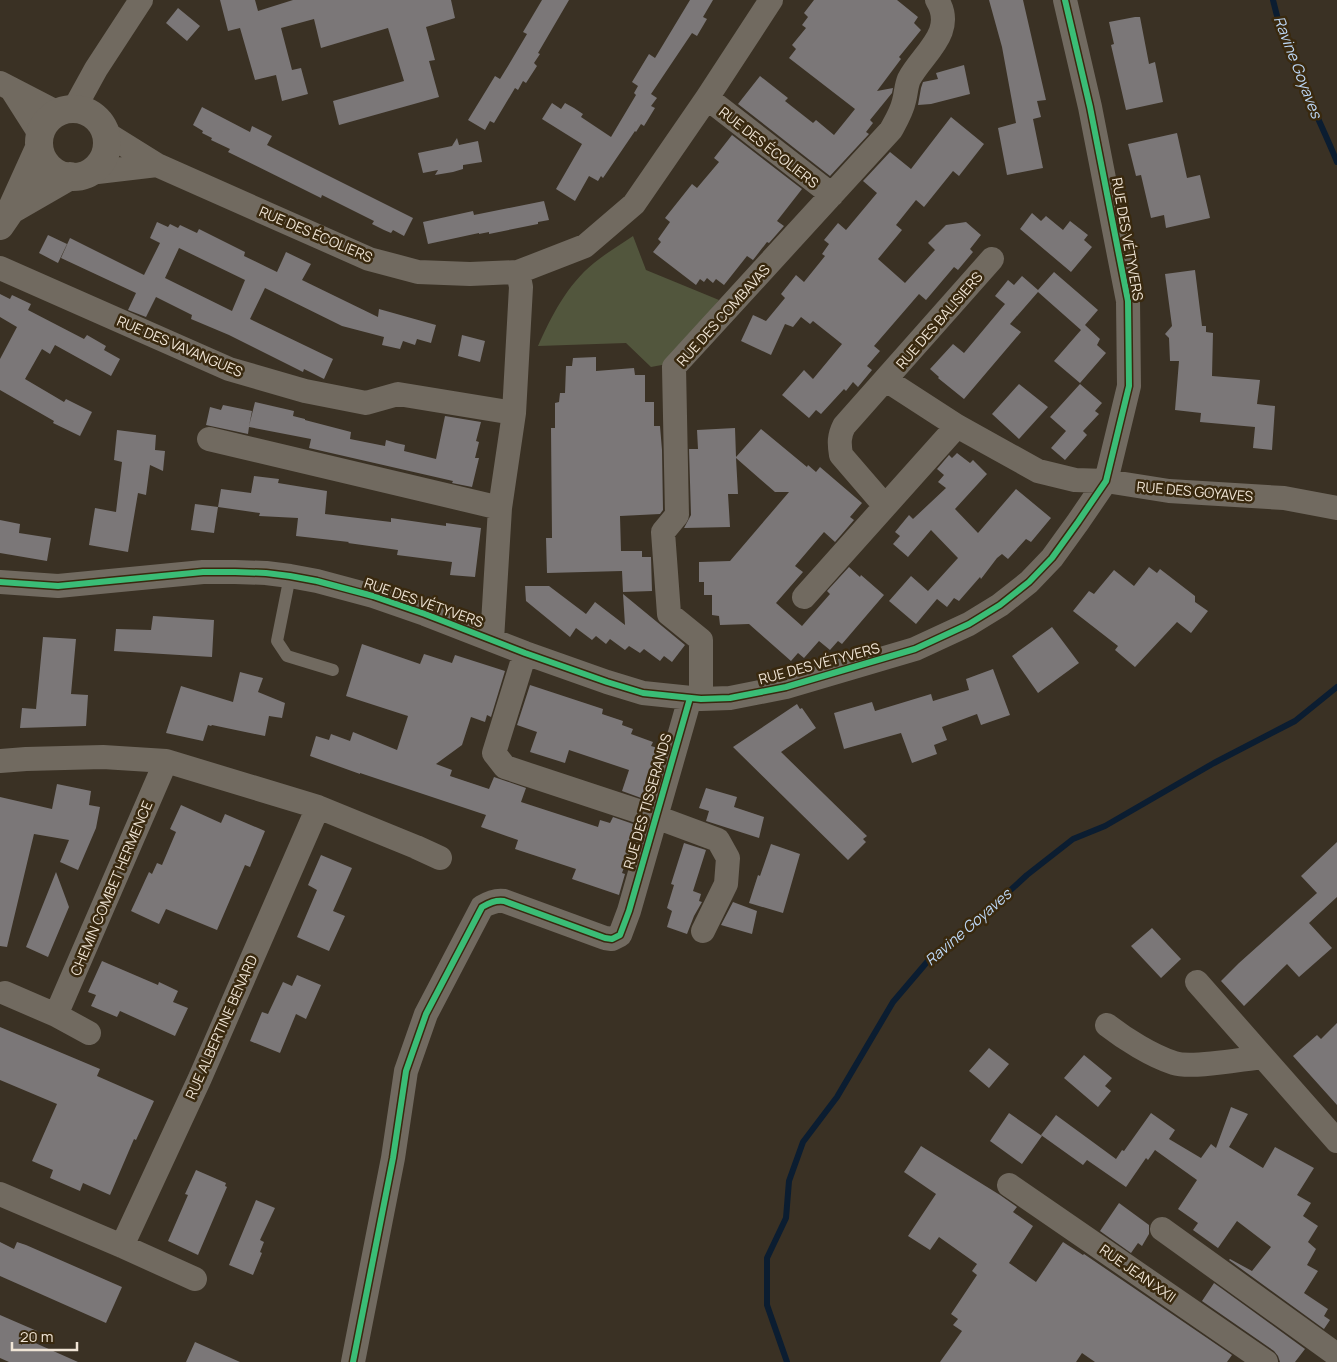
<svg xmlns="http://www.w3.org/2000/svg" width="1337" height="1362" viewBox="0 0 1337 1362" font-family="Manrope,sans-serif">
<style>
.green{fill:#52563d}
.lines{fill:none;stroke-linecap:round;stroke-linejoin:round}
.stream{stroke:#0b1d31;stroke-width:6}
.building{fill:#7b7778;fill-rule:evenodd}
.service{stroke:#716a60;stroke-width:12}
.minor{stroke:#716a60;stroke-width:24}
.tertiary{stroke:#716a60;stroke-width:28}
.cycleway-casing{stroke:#39290f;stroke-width:9}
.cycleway{stroke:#3abd76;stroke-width:6}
.labels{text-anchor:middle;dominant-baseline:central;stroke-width:5;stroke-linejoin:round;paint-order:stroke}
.street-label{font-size:14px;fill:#f0e5d6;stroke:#39290f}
.water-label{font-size:15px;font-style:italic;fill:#bdd7f5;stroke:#39290f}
</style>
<rect width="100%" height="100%" fill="#3a3124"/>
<path class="green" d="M633 236 646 270 719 300 667 364 651 367 626 343 538 346C552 315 567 285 594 263 606 253 620 245 633 236Z"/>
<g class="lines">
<path class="stream" d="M1273 0C1286 57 1315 108 1337 162
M787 1362 767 1305V1258L786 1218 789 1181 803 1142 837 1097 893 1002 933 955 979 919 1027 875 1073 839 1105 826 1214 763 1295 721 1337 687"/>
</g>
<path class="building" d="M220 0H255L258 11 293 0H451L455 18 426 27 435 60 429 61 439 97 339 125 333 101 404 81 388 28 321 48 314 19 281 28 292 70 301 68 308 94 282 101 276 75 255 80 240 28 228 31Z
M542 0H569L538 53 540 54 534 63 537 66 526 83 523 81 518 90 515 88 494 123 490 121 485 130 468 120 495 76 500 79 511 61 527 34 523 32Z
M690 0H713L703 17 707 19 697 36 692 33 651 94 657 98 651 106 655 108 644 126 641 124 636 132 635 131 603 178 601 176 598 181 589 176 575 201 556 189 582 144 542 119 552 103 561 109 565 103 574 108 583 114 581 117 611 137 636 95 634 93 638 86 632 82 649 54 655 58Z
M814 0H897L918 17 914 23 921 30 899 57 901 59 877 91 893 88 892 93 870 120 873 123 866 132 869 134 830 176 738 104 760 76 788 98 785 101 813 123 816 120 834 135 855 109 789 58 796 49 792 45 806 28 802 25 808 17 804 13Z
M989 0H1023L1046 100 1037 101 1041 117 1033 119 1043 168 1007 175 998 128 1016 123 1002 47Z
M178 8 200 26 187 41 166 23Z
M1135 17H1140L1149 64 1155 62 1163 102 1126 110 1111 45 1114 44 1109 22Z
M964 65 970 94 931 104 918 105 921 88 923 82 938 79 936 73Z
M202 107 250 132 252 126 272 136 267 145 413 218 404 236 393 230 391 233 384 230 372 224 374 221 322 195 321 198 228 152 230 149 211 140 212 138 202 133 203 131 193 125Z
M951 117 984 144 959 176 953 171 924 207 916 200 896 225 902 230 878 259 905 283 935 250 928 243 946 225 966 222 981 235 970 249 973 252 958 270 954 267 926 300 919 294 874 346 880 351 867 366 872 370 858 387 853 382 846 391 844 389 821 414 816 410 809 418 782 395 804 370 813 379 842 344 813 321 810 324 801 317 793 327 785 324 771 355 741 341 753 315 766 321 785 298 781 294 796 275 804 282 825 256 822 254 829 244 824 240 838 223 846 230 877 193 863 181 890 152 911 169Z
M1177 133 1187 178 1200 175 1210 218 1166 228 1164 215 1151 218 1141 175 1136 176 1128 144Z
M732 135 802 189 777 221 784 226 769 243 767 242 753 260 747 256 724 285 716 279 713 283 707 278 704 282 700 279 696 285 653 252 661 242 658 239 670 222 665 218 692 184 697 188 719 162 714 158Z
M457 138 459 145 478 141 482 162 463 165V169L453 172 435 175 438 170 423 173 418 153 452 146Z
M544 201 549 220 538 222V224L489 234V232L479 234V233L428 244 423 222 473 211 474 215Z
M1032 213 1041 221 1046 216 1063 230 1070 221 1088 235 1084 240 1092 247 1071 272 1020 229Z
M157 222 168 227 170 224 178 228 180 225 197 233 199 229 245 252 244 256 277 272 286 252 311 264 302 280 378 317 379 309 436 325 431 343 417 339 415 345 403 341 400 349 382 345 384 337 342 326 265 288 250 319 333 359 324 379 304 369 303 372 229 335 191 319 192 315 156 297 146 317 128 310 136 293 61 258 70 238 144 275 160 243 150 238ZM179 248 245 280 232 311 165 278Z
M48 235 67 244 58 263 39 253Z
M1195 270 1202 326H1206V332L1213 333 1212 376 1260 380 1257 404 1275 406 1272 450 1253 448 1255 427 1200 422 1201 413 1175 410 1179 361H1170L1169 338 1165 334 1172 326 1165 274Z
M1054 272 1098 310 1085 325 1100 339 1097 345 1106 353 1080 383 1054 361 1081 330 1038 292 1010 324 1021 332 964 399 938 378 939 377 930 369 953 344 964 353 1005 304 995 296 1008 280 1014 285 1022 276 1038 290Z
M0 294 10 299 12 295 31 304 28 310 84 339 87 335 106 346 104 350 120 359 111 376 55 345 50 354 42 349 25 379 64 402 66 399 92 412 80 436 53 423 54 421 0 390V359L17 327 0 317Z
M462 335 485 341 480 362 458 356Z
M596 357V371L634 368 635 375H645V402H654V426H660L662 450 663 510 660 514 620 516 621 551H642V557H651L652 591 623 592 622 571 547 573 546 538H552L551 428H555V403L559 402 560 393H565L566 366H572L573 358Z
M1019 384 1048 407 1019 439 992 414Z
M1080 384 1102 403 1095 411 1099 414 1083 431 1087 435 1065 460 1051 448 1066 431 1050 417Z
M255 402 294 411 293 416 305 419V420L351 432 350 439 385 446 386 440 396 443 405 445 404 451 436 459 445 416 481 422 476 441 479 442 475 458H479L472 487 452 483 453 481 309 448 311 439 249 427 248 434 206 425 210 407 221 410 223 405 252 411 249 426Z
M735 428 736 457 761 429 807 467 808 465 816 472 820 467 862 503 850 517 854 520 835 542 824 532 795 566 803 572 776 603 802 626 830 594 827 591 849 567 860 577 861 575 884 595 842 644 838 641 830 650 819 641 804 658 798 653 791 661 749 624 720 625 719 616 712 615V595H704V582H699V562L730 561 789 492H775L736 458 738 494H728L730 527 684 528 691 515 689 449H698L697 430Z
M117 430 156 435 155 450 165 451 163 471 150 465 146 495 138 493 128 552 89 545 95 508 116 512 122 462 114 460Z
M957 453 970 463 973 460 987 474 955 509 978 533 1016 489 1051 518 1031 542 1026 539 1008 559 1002 554 997 558 981 579 980 577 959 601 954 598 947 607 937 599 916 624 889 601 911 576 928 591 958 558 931 530 908 557 893 544 900 536 895 532 909 515 913 519 946 488 938 482 944 475 937 469 949 455 952 458Z
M254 476 279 479 278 483 327 491 325 514 391 522V518L446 526V523L481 528 475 577 450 575 452 562 397 555 398 550 348 543 349 542 296 536 298 518 259 516 260 513 218 507 221 489 251 493Z
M195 504 218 507 214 533 191 530Z
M0 520 20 524 19 533 51 538 47 561 0 553Z
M1149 567 1157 573 1160 569 1195 596V602L1208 611 1191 633 1177 622 1135 667 1115 650 1118 646 1073 611 1089 591 1094 594 1114 570 1134 586Z
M525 586H549L586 614 595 602 625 625 623 594 685 645 672 662 664 656 660 661 644 649 640 653 629 646 625 650 610 639 606 644 596 636 592 640 576 628 570 637 526 601Z
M153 616 214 620 212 657 114 651 116 629 151 630Z
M1052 627 1079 663 1038 693 1012 656Z
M43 637 76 639 71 694 88 695 86 726 20 728 22 708 36 709Z
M362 644 420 664 424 654 452 663 455 655 505 671 491 717 487 715 485 722 471 717 462 745 436 764 452 770 450 776 489 789 494 777 526 788 521 802 598 827 600 820 610 823 613 817 639 826 622 873 625 874 619 895 572 879 576 869 515 849 518 840 481 827 486 815 360 773V774L310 756 316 736 329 740 331 734 350 741 353 732 397 750 408 716 346 696Z
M993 669 1010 715 981 725 977 714 942 727 947 740 934 745 937 754 912 763 901 733 844 749 834 713 872 702 875 711 931 694 933 701 969 690 966 679Z
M240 672 263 678 258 692 285 703 282 718 269 716 265 736 212 725 211 726 208 725 203 741 166 733 181 686 233 702Z
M530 685 603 709 602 714 623 721 622 725 633 729 631 734 653 742 651 746 661 749 644 799 622 791 629 770 569 750 565 763 530 752 537 732 517 725Z
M797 704 800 709 802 708 816 728 781 752 867 836 863 839 866 842 848 860 733 747Z
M57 784 91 791 89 805 100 807 96 828 78 870 60 862 69 840 34 834 7 947 0 946V797L52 809Z
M706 788 737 797 734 807 764 817 759 838 706 821 709 811 699 808Z
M181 805 221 823 225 814 265 831 250 867 245 865 217 930 166 909 159 924 131 911 149 872 152 874 157 863 162 865 176 832 170 829Z
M1337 842V897L1309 923 1332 948 1299 977 1287 964 1244 1006 1221 981 1239 963 1317 893 1301 876Z
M684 843 706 850 693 891 701 894 699 901 702 902 694 916 687 934 667 927 672 911 667 908 674 885 671 884Z
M771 844 800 854 783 913 749 903 758 875 760 876Z
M321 855 352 868 333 911 345 916 329 951 297 937 317 890 308 885Z
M56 872 69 907 48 957 26 947Z
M733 902 757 911 752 934 721 925Z
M1152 928 1181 959 1161 978 1131 946Z
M102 961 158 985 159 982 178 991 173 1002 188 1008 175 1036 120 1011 117 1017 91 1006 96 995 88 992Z
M297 975 321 985 306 1019 296 1014 280 1053 250 1041 262 1012 268 1014 283 982 292 986Z
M1337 1023V1105L1293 1056 1317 1035 1321 1039Z
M0 1027 100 1069 97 1076 154 1101 136 1140 134 1139 110 1195 83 1183 80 1191 50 1178 53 1170 32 1161 57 1104 0 1080Z
M989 1048 1009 1064 989 1088 969 1071Z
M1084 1055 1112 1078 1105 1086 1111 1091 1098 1107 1064 1078Z
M1231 1107 1248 1114 1229 1147 1263 1168 1275 1147 1314 1168 1297 1195 1311 1203 1303 1216 1318 1226 1308 1242 1316 1249 1307 1265 1318 1271 1304 1293 1328 1309 1324 1316 1330 1320 1324 1329 1229 1260 1230 1259 1252 1271 1271 1247 1237 1221 1218 1248 1193 1230 1198 1223 1178 1209 1197 1180 1155 1150 1148 1160 1146 1158 1126 1187 1087 1160 1083 1165 1041 1135 1056 1115 1116 1159 1122 1150 1124 1151 1151 1113 1175 1130 1169 1139 1201 1158 1211 1144 1216 1148Z
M1009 1113 1042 1136 1022 1164 990 1141Z
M921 1146 1000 1195 1017 1207 1013 1212 1033 1226 1009 1263 1036 1282 1063 1242 1083 1255 1084 1254 1232 1355 1227 1362H1095L1082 1353 1076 1362H940L962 1331 953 1325 958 1319 951 1314 977 1275 972 1271 977 1264 939 1237 930 1250 908 1236 936 1194 904 1172Z
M196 1170 226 1183 225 1186 227 1187 198 1255 168 1241 188 1195 185 1194Z
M256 1200 275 1208 260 1240 264 1242 260 1252 262 1253 253 1275 229 1265Z
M1119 1203 1149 1225V1234L1142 1246 1138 1243 1131 1253 1100 1231Z
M0 1242 14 1249 17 1242 26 1245 122 1287 106 1323 0 1276Z
M1214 1283 1305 1349 1295 1362H1280L1278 1356 1274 1351 1202 1301Z
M0 1315 37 1331 33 1342 78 1362H9L0 1358Z
M195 1342 240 1362H186Z"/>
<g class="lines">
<path class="service" d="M290 576 277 641 287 656 333 670"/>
<path class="minor" d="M0 83 58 113
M12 90 40 134
M707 98 832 195
M74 109 96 69 141 0
M104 132 157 165 369 259 418 272 470 274 518 272 585 246 634 204 707 98 771 0
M89 173 157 165
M0 268 229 369 305 391 366 403 398 394 514 413
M886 380 957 426 1038 471 1075 480 1106 481 1169 491 1284 498 1337 508
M209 439 500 508
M885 506 841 455C839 443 839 436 844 426L992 259
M0 582 58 586 203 572H235L266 573 290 576 317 581 373 596 425 614 525 653 607 682 643 693 701 699 730 698 786 687 915 649 969 624 1000 605 1029 582 1052 558 1078 522 1106 481 1129 386 1128 301 1090 107 1065 0
M804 597 957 426
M492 640 500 508 514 413 521 287 518 272
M525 653 494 753 505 767 656 817 718 840 728 858 726 884 703 931
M701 699V640L669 614 663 532 677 515 674 367 891 130C896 121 902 111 904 101 906 94 906 86 909 79 922 54 957 32 937 0
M0 761 26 759 103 757 166 761 318 807 416 847 440 858
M1197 982 1337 1141
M5 993 56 1015 89 1033
M56 1015 166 761
M1107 1025C1125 1039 1152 1056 1174 1063 1192 1069 1242 1059 1263 1057
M1009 1185 1266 1362
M0 1194 122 1246 195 1279
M1162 1229 1337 1355
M122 1246 200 1078 318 807
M353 1362 393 1158 406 1071 426 1014 482 907C489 903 495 900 504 901L605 938 612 939 620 935 629 911 690 698"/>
<path class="tertiary" d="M39 143a34 34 0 1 1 68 0a34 34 0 1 1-68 0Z
M11 210 70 176
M0 226 11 210 39 148"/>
<g class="cycleway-casing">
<path id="cycleway" d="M0 582 58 586 203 572H235L266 573 290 576 317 581 373 596 425 614 525 653 607 682 643 693 701 699 730 698 786 687 915 649 969 624 1000 605 1029 582 1052 558 1078 522 1106 481 1129 386 1128 301 1090 107 1065 0
M353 1362 393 1158 406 1071 426 1014 482 907C489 903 495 900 504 901L605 938 612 939 620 935 629 911 690 698"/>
</g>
<use href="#cycleway" class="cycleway"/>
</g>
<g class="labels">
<g class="street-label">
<text transform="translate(769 147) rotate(38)">RUE DES ÉCOLIERS</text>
<text transform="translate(316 234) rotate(23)">RUE DES ÉCOLIERS</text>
<text transform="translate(1128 239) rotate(80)">RUE DES VÉTYVERS</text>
<text transform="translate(723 315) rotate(-48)">RUE DES COMBAVAS</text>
<text transform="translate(939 320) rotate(-49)">RUE DES BALISIERS</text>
<text transform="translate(180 346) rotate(23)">RUE DES VAVANGUES</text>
<text transform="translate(1195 491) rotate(5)">RUE DES GOYAVES</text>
<text transform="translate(424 602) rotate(19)">RUE DES VÉTYVERS</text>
<text transform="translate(819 663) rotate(-15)">RUE DES VÉTYVERS</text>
<text transform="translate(647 801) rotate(-74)">RUE DES TISSERANDS</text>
<text transform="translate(111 888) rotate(-67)">CHEMIN COMBET HERMENCE</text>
<text transform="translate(221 1027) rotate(-66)">RUE ALBERTINE BENARD</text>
<text transform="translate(1138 1273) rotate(35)">RUE JEAN XXII</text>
</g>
<g class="water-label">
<text transform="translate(1298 67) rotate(69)">Ravine Goyaves</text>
<text transform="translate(968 927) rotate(-41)">Ravine Goyaves</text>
</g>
</g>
<path d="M12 1342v8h65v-8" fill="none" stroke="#f0e5d6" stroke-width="2.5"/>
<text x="20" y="1342" font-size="15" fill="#f0e5d6" stroke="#39290f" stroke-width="4" paint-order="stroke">20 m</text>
</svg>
